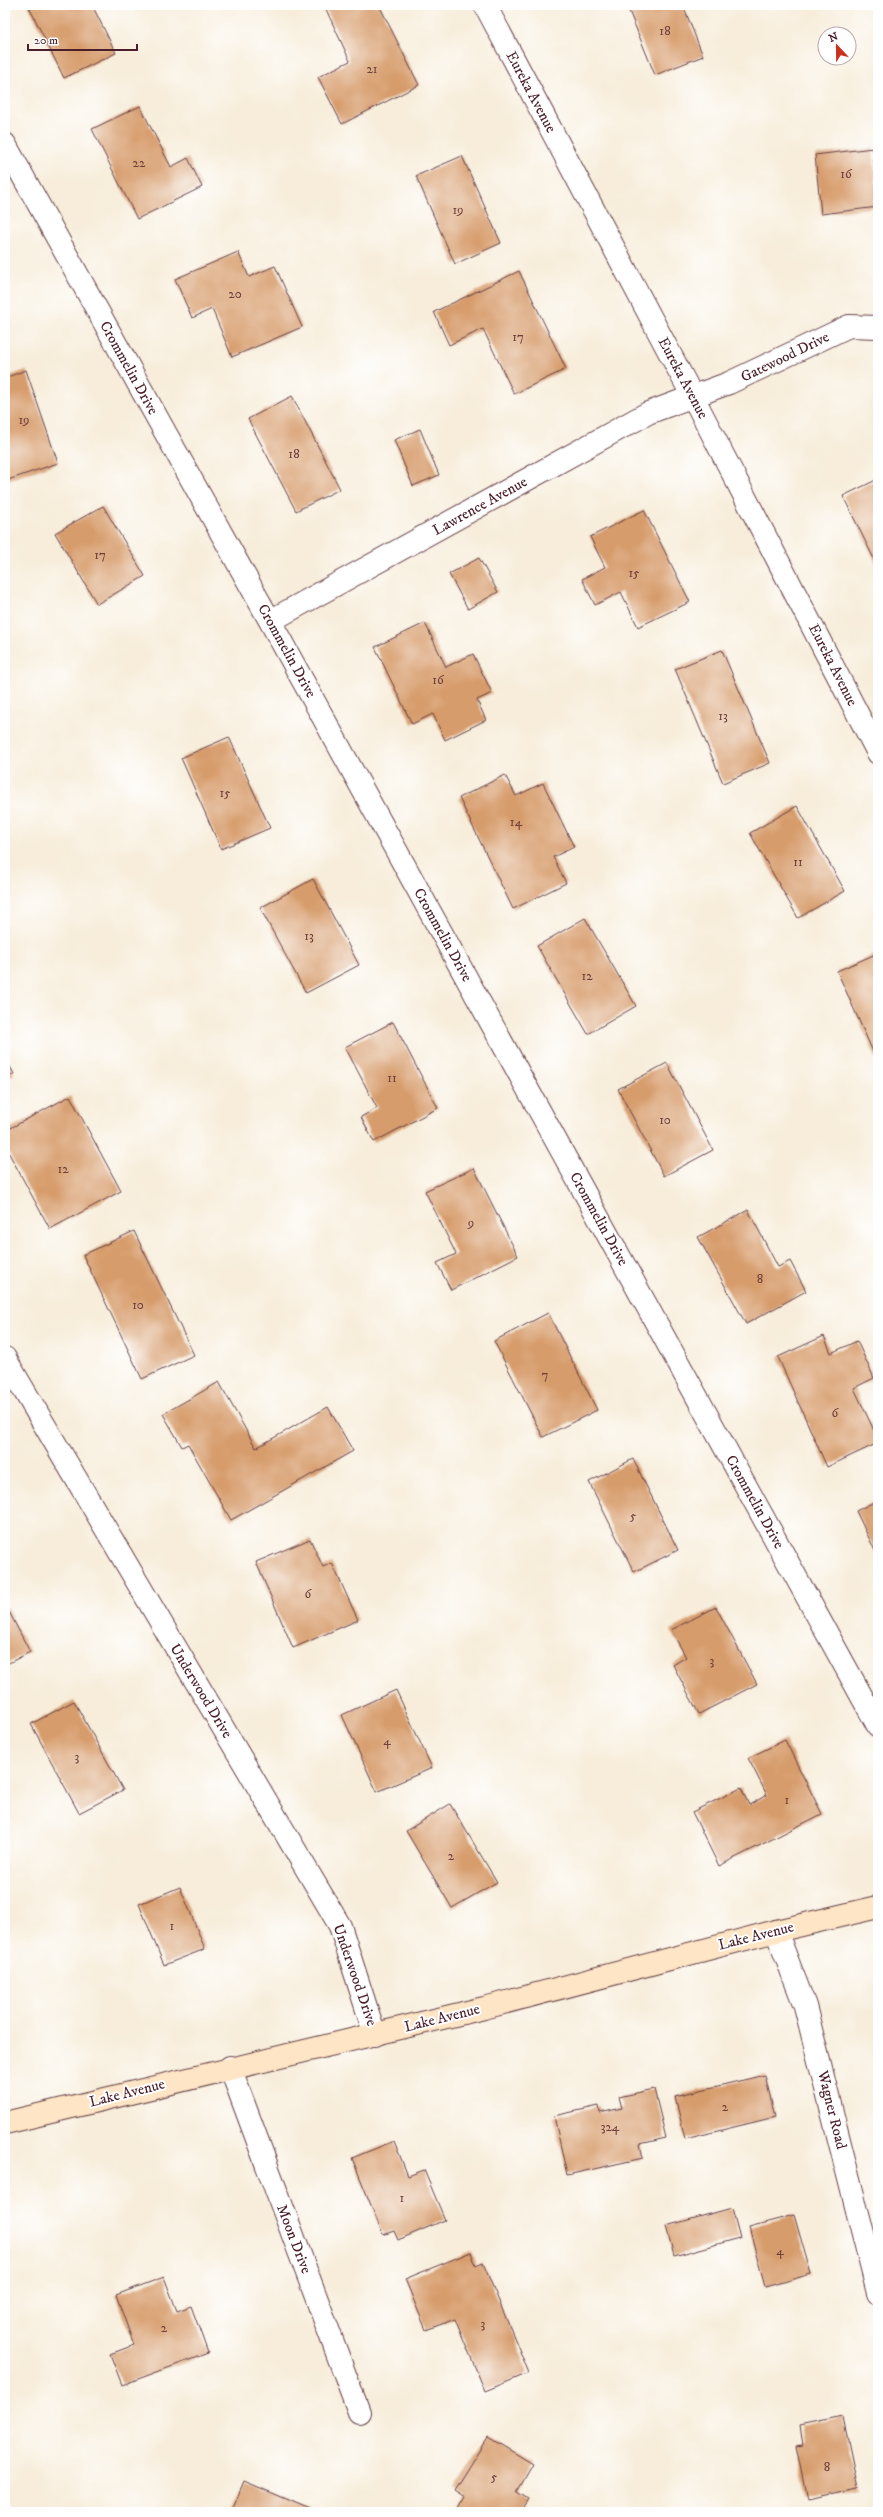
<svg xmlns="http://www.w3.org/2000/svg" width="883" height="2517" viewBox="0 0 883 2517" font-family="'IM FELL DW Pica',serif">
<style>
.building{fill:#d79c6c}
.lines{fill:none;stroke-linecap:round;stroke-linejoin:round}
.minor-casing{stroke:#643e45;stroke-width:24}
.secondary-casing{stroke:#643e45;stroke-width:24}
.minor{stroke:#fff;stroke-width:22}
.secondary{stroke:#fde5c5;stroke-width:22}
.labels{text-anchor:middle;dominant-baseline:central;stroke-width:4;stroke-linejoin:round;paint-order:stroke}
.number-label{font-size:13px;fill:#6d3e3b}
.street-label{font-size:15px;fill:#4a1f2b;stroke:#fff}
</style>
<rect width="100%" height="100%" fill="#fff"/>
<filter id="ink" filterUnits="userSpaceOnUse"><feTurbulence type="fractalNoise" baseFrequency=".025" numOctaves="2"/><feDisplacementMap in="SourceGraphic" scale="8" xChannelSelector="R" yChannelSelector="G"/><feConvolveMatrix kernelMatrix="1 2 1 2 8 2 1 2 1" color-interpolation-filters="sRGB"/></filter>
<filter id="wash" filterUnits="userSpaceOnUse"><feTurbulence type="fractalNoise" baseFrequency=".012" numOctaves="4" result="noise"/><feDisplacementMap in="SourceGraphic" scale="16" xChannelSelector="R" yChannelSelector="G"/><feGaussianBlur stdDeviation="0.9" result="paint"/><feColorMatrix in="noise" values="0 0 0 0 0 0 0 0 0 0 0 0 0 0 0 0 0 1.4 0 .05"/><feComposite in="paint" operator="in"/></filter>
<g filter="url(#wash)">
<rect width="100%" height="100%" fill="#f7edda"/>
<g id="blocks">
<path class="building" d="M28 5H92L116 53 64 78Z
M324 5H379L419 85 342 124 318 77 350 61Z
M630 5H683L703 56 655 75 627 6Z
M140 106 171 167 188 158 202 187 137 219 92 129Z
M873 148 878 207 821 214 815 155Z
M462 156 501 243 455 264 416 176Z
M238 252 249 277 275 266 302 327 232 357 212 309 192 318 175 279Z
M519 271 566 369 514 394 483 329 449 345 434 312Z
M26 370 58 463 5 481V378Z
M292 396 340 489 296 511 248 419Z
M420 429 439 475 413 486 394 440Z
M878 479V567L843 496Z
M103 506 145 576 97 604 55 533Z
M644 510 690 602 638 627 621 592 595 605 582 579 605 567 590 537Z
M479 558 498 592 468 609 449 574Z
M425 623 446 667 473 654 492 693 477 700 486 720 445 740 433 714 412 724 375 647Z
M722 650 770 763 723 783 675 669Z
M229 737 270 828 221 849 181 758Z
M505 775 516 796 543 783 574 847 553 857 566 883 513 909 459 798Z
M797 806 845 891 798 918 750 833Z
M313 879 359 965 306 993 260 908Z
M585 918 636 1006 588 1034 537 946Z
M878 953V1063L837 971Z
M393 1022 438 1108 374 1142 361 1117 377 1108 345 1047Z
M5 1057 14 1074 5 1079Z
M667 1063 713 1150 664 1176 618 1089Z
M70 1096 121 1191 50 1229 5 1146V1131Z
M474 1168 518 1256 451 1290 437 1263 456 1254 425 1191Z
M748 1210 778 1267 790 1261 806 1291 746 1324 698 1237Z
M134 1231 194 1355 142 1379 83 1255Z
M548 1313 597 1410 543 1437 494 1341Z
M824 1336 831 1353 857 1341 874 1378 854 1388 878 1439V1443L827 1467 778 1357Z
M219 1382 256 1448 328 1407 353 1451 231 1520 188 1444 182 1447 163 1414Z
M633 1459 678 1550 634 1572 589 1482Z
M878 1500V1557L856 1511Z
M310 1539 323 1567 332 1563 358 1620 293 1648 256 1562Z
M5 1604 30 1652 5 1665Z
M716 1607 757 1684 699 1714 673 1665 686 1657 671 1630Z
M396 1690 432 1768 377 1792 342 1715Z
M74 1701 123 1790 79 1813 31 1724Z
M785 1740 822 1814 719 1866 692 1812 741 1788 749 1805 767 1795 748 1758Z
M450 1804 497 1882 452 1908 406 1831Z
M180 1887 205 1949 164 1965 139 1904Z
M765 2075 775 2117 685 2139 675 2096Z
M654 2089 666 2138 640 2144 643 2158 567 2175 554 2116 599 2106 600 2113 622 2108 619 2097Z
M394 2141 408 2176 424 2170 445 2220 398 2240 394 2231 383 2235 352 2158Z
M732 2208 740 2238 674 2256 666 2226Z
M794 2215 811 2274 765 2287 749 2227Z
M471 2252 476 2266 483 2263 529 2373 485 2391 455 2319 426 2330 405 2279Z
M164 2277 177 2311 191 2306 208 2353 122 2385 110 2354 134 2345 116 2295Z
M843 2417 858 2488 807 2499 796 2446 803 2445 800 2426Z
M488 2437 533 2464 517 2492 528 2499 520 2512H457L466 2497 455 2490Z
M244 2481 317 2512H231Z"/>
</g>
</g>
<g filter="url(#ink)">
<use href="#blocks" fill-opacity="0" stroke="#643e45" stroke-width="1"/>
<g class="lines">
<g class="minor-casing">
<path id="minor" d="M485 5 693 397 878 753
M5 144 270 621 878 1726
M270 621 648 413 729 383 849 326 878 327
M5 1358 340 1926 375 2035
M776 1931 805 2006 878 2293
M230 2067 359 2412"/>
</g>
<g class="secondary-casing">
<path id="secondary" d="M5 2123 484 2008 776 1931 878 1907"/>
</g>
<use href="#minor" class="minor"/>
<use href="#secondary" class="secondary"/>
</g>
</g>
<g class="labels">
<g class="number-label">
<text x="665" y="31">18</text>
<text x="372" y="69">21</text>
<text x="139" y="163">22</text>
<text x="846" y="174">16</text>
<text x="458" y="210">19</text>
<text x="235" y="294">20</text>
<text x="518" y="337">17</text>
<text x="24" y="420">19</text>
<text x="294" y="454">18</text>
<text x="100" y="555">17</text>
<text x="634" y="573">15</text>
<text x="438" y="680">16</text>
<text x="723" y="716">13</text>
<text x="225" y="793">15</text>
<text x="516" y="822">14</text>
<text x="798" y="862">11</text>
<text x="309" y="936">13</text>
<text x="587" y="976">12</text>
<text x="392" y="1078">11</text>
<text x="665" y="1120">10</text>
<text x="63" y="1169">12</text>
<text x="471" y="1223">9</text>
<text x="760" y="1279">8</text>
<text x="138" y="1305">10</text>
<text x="545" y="1375">7</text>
<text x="835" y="1413">6</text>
<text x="633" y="1516">5</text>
<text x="308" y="1594">6</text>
<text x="712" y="1661">3</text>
<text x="387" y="1741">4</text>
<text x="77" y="1757">3</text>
<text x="787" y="1800">1</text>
<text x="451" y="1856">2</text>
<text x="172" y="1926">1</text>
<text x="725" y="2107">2</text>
<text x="610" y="2127">324</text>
<text x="402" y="2198">1</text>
<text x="780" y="2251">4</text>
<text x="483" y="2324">3</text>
<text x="164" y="2328">2</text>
<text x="827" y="2467">8</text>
<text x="494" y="2477">5</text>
</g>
<g class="street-label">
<text transform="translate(531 92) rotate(62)">Eureka Avenue</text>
<text transform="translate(785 357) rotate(-26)">Gatewood Drive</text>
<text transform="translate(129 368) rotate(61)">Crommelin Drive</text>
<text transform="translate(683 378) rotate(62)">Eureka Avenue</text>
<text transform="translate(480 506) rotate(-29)">Lawrence Avenue</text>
<text transform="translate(287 651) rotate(61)">Crommelin Drive</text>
<text transform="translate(833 665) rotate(63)">Eureka Avenue</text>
<text transform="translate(443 935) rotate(61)">Crommelin Drive</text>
<text transform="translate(599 1219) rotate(61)">Crommelin Drive</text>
<text transform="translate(755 1502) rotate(61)">Crommelin Drive</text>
<text transform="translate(201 1691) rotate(59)">Underwood Drive</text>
<text transform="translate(756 1936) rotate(-14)">Lake Avenue</text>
<text transform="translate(355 1975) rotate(71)">Underwood Drive</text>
<text transform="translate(442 2018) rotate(-14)">Lake Avenue</text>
<text transform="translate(127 2093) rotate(-14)">Lake Avenue</text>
<text transform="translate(832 2110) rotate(76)">Wagner Road</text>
<text transform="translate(294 2239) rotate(69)">Moon Drive</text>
</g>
</g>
<rect width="883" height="2517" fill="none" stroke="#fff" stroke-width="20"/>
<g transform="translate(837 46) rotate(338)"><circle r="19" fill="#ffffff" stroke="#b7a5aa"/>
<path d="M0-3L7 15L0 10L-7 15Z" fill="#c8321e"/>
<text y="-6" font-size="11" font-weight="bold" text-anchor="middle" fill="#4a1f2b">N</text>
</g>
<path d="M28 44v6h109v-6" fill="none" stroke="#4a1f2b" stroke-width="2"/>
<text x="34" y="44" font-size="12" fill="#4a1f2b" stroke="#ffffff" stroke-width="3" paint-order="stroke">20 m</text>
</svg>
